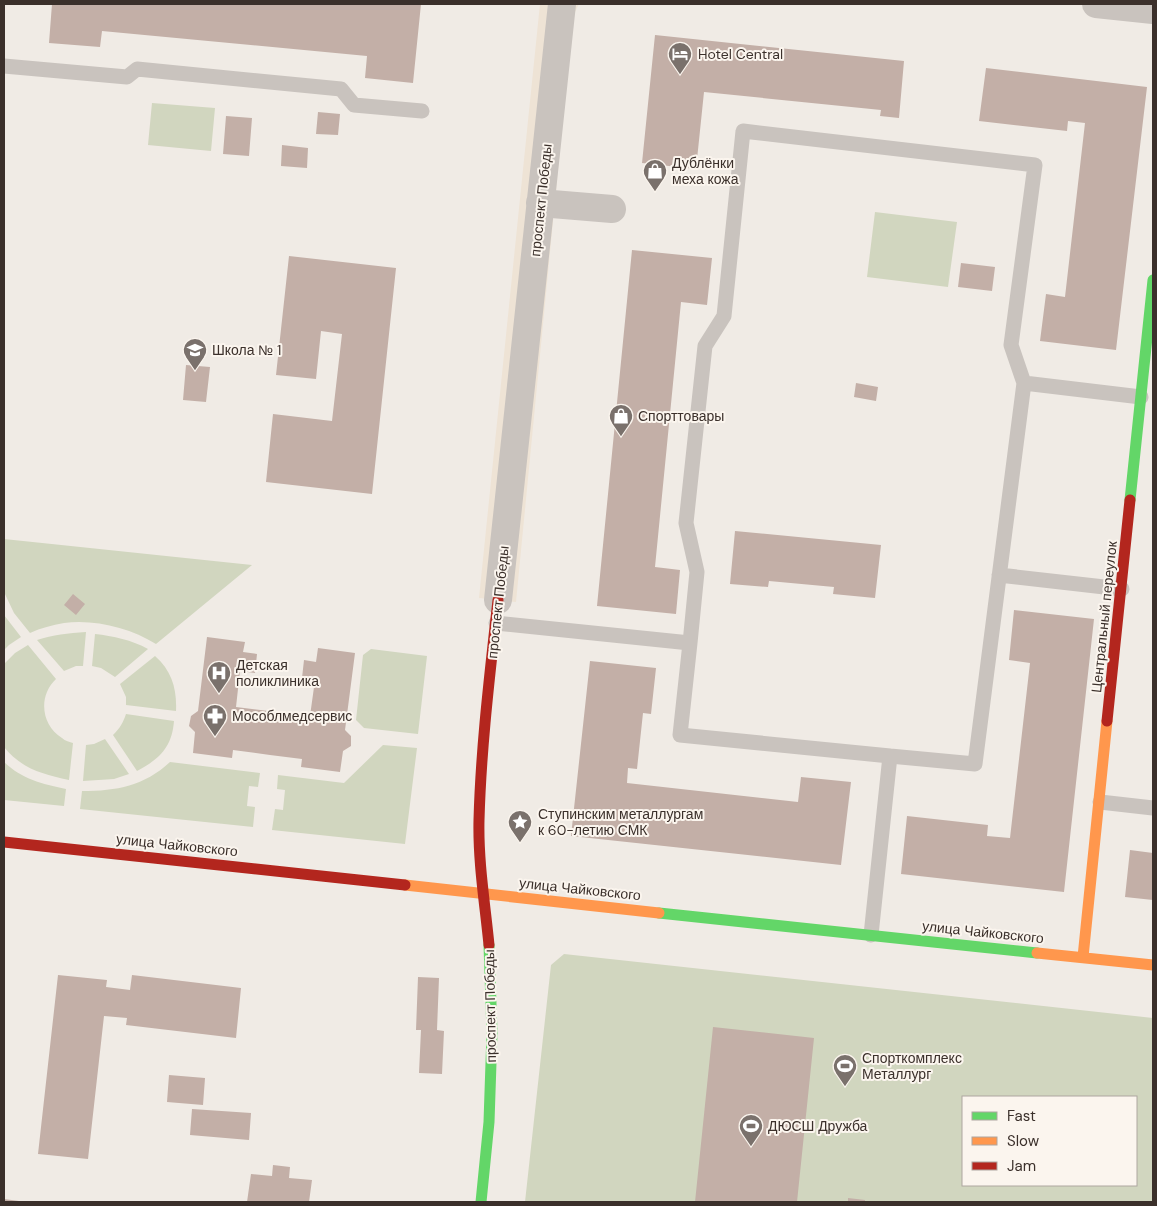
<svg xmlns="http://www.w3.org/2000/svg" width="1157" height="1206" viewBox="0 0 1157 1206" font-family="'DM Sans',sans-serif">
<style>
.green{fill:#d1d6bf;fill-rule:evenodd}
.plaza{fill:#eee3d5}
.building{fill:#c3afa7}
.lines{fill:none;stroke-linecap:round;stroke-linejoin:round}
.lane{stroke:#c9c3be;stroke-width:15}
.street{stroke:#c9c3be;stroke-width:28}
.fast{stroke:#63d668;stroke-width:11}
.slow{stroke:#ff974d;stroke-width:11}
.jam{stroke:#b3261e;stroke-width:11}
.labels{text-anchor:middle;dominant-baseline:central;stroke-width:4;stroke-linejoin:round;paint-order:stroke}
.poi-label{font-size:14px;fill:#3b302b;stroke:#fbf5ee;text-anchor:start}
.street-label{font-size:14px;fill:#3b302b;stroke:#fbf5ee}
</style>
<rect width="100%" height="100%" fill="#f0ebe5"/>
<path class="green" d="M152 103 215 108 211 151 148 145Z
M875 212 957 222 948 287 867 277Z
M4 539 252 565 156 644C130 628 95 619 64 623 52 625 41 628 30 633L14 613 4 592Z
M4 615 21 637 9 645 4 650Z
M86 632 83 666H76L64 671 37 640C53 635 68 633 86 632Z
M95 634C113 636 132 640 148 649L115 677 101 668 92 666Z
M28 645 56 679C38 696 41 725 62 738 65 741 70 742 73 743L69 780C42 774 22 769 4 747V664L15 653Z
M371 649 427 656 418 734 364 728 356 720 363 655Z
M155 656C172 671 177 689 176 711L126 705V697L120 684Z
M126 714 174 721C172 747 160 759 137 771L113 735C120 728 123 723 126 714Z
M105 739 129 774 114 779 83 781 86 745 94 744Z
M383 745 417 748 405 844 272 830 275 809 283 810 285 790 277 789 278 775 344 783Z
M4 762C22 779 42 784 66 789L64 806 4 800Z
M170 762 260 773 258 787 249 786 247 806 255 807 253 827 80 809 82 791C117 791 144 786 170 762Z
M564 954 1153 1018V1202H525L551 965ZM963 1097H1136V1185H963Z"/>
<path class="plaza" d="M540 4H579L574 14 572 26 516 602 479 598Z"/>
<path class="building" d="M52 4H421L413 83 365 78 367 56 102 31 100 47 49 43Z
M655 35 904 61 899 118 880 116 881 110 704 92 696 169 642 163Z
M986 68 1147 87 1116 350 1040 341 1046 294 1065 297 1085 123 1068 121 1067 131 979 121Z
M318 112 340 114 338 135 316 134Z
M226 116 252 118 249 156 223 154Z
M282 145 308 148 307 168 281 166Z
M632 250 712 258 707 305 681 302 655 567 680 570 676 614 597 606Z
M289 256 396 268 372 494 266 482 273 414 332 421 342 334 321 331 316 379 276 375Z
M961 263 995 267 992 291 958 287Z
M186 365 210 367 206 402 183 400Z
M856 383 878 387 876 401 854 397Z
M735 531 881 545 875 598 833 594 834 587 769 581 768 587 730 584Z
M73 594 85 604 76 615 64 605Z
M1014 610 1094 619 1064 892 901 874 907 816 988 825 987 836 1010 838 1030 663 1009 660Z
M207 637 245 642 243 652 257 654 255 673 240 671 236 707 310 716 315 680 302 678 304 660 316 662 318 648 355 653 345 730 351 736V746L343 751 340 772 301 767 302 759 270 755 233 750 232 758 193 753 195 732 189 726 191 716 198 711Z
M590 661 656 668 651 714 643 713 637 769 628 768 627 783 798 802 801 777 851 782 841 865 571 836Z
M1130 850 1153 853V900L1125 897Z
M58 975 107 980 106 987 130 990 132 975 241 988 236 1038 126 1025 127 1018 104 1016 88 1159 38 1154Z
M418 977 439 978 437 1030 444 1031 442 1074 419 1073 421 1030H416Z
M713 1027 814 1038 797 1202H695Z
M169 1075 205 1078 203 1105 167 1102Z
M192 1109 251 1113 249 1140 190 1135Z
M273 1165 290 1167 289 1178 312 1180 309 1202H247L251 1174 272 1176Z
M848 1198 865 1200V1202H848Z
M4 1199 19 1201V1202H4Z"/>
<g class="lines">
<path class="lane" d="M4 66 127 77 137 69 341 89 354 105 422 111
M1024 383 1141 397
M999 575 1122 589
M496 623 690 643 697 572 686 523 705 346 724 316 743 131 1035 165 1011 345 1024 383 975 764 890 756 871 935
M690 643 680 735 890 756
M1100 802 1153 808"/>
<path class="street" d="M1096 4 1153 10
M540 203 612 209
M498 600 562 4"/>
<path class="fast" d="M1130 500 1153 280
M659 913 1037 953
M481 1202 489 1122 492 1033 489 945"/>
<path class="slow" d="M405 885 659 913
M1037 953 1153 965
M1083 957 1107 721"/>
<path class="jam" d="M1107 721 1130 500
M4 842 405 885
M489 945C485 904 478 862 479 820 481 746 490 673 498 600"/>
</g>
<defs>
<g id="hotel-pin" transform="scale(1.25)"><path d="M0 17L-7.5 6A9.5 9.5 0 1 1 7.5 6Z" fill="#7a716c" stroke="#fbf5ee"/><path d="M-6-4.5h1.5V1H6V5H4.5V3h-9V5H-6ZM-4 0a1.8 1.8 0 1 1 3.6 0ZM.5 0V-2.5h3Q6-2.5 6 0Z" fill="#fff"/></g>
<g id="shop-pin" transform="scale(1.25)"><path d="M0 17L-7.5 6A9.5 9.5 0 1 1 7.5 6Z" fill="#7a716c" stroke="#fbf5ee"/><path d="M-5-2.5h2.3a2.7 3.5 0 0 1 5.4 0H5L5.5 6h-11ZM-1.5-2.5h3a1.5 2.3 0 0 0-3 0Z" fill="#fff"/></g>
<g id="school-pin" transform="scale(1.25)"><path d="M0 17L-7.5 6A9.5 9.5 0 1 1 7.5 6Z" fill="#7a716c" stroke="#fbf5ee"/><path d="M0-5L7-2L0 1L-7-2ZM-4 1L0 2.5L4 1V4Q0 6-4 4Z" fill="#fff"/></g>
<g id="hospital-pin" transform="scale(1.25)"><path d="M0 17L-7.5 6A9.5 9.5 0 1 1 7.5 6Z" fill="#7a716c" stroke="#fbf5ee"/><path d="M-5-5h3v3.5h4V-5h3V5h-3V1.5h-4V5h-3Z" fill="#fff"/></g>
<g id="pharmacy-pin" transform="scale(1.25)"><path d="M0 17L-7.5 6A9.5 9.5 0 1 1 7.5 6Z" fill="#7a716c" stroke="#fbf5ee"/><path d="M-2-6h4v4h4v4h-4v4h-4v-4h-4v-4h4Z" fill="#fff"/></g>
<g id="sight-pin" transform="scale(1.25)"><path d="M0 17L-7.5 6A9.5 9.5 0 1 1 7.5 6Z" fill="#7a716c" stroke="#fbf5ee"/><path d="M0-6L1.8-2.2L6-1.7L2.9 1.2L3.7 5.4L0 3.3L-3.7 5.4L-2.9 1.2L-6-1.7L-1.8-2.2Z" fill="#fff"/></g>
<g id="stadium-pin" transform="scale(1.25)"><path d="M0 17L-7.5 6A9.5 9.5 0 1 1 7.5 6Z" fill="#7a716c" stroke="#fbf5ee"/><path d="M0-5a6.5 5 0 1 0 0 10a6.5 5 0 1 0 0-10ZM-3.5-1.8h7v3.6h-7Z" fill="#fff"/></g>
</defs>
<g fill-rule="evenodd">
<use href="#hotel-pin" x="680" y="54"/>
<use href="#shop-pin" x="655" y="171"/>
<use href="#school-pin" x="195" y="350"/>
<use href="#shop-pin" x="621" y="416"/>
<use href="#hospital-pin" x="219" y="673"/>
<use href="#pharmacy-pin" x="215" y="716"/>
<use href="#sight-pin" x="520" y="822"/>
<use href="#stadium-pin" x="845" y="1066"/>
<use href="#stadium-pin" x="751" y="1126"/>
</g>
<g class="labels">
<g class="poi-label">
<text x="698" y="54">Hotel Central</text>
<text x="672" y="163">Дублёнки<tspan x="672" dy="16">меха кожа</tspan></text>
<text x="212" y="350">Школа № 1</text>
<text x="638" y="416">Спорттовары</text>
<text x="236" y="665">Детская<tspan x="236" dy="16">поликлиника</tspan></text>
<text x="232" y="716">Мособлмедсервис</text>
<text x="538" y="814">Ступинским металлургам<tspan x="538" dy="16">к 60-летию СМК</tspan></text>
<text x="862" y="1058">Спорткомплекс<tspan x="862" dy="16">Металлург</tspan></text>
<text x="768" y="1126">ДЮСШ Дружба</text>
</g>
<g class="street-label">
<text transform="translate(541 200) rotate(-84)">проспект Победы</text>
<text transform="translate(498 602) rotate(-84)">проспект Победы</text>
<text transform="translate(1104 617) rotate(-84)">Центральный переулок</text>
<text transform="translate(177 845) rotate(6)">улица Чайковского</text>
<text transform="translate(580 889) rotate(6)">улица Чайковского</text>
<text transform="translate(983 932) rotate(6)">улица Чайковского</text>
<text transform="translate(490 1006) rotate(-91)">проспект Победы</text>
</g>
</g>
<rect width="1157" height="1206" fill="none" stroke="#3b302b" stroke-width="10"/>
<rect x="962" y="1096" width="175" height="90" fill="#fbf5ee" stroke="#aea6a0"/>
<rect x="972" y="1112" width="25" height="8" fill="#63d668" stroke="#aea6a0"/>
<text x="1007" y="1121" font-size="15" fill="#3b302b">Fast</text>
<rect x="972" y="1137" width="25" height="8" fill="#ff974d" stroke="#aea6a0"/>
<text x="1007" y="1146" font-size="15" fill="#3b302b">Slow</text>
<rect x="972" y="1162" width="25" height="8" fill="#b3261e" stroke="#aea6a0"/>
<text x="1007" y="1171" font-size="15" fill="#3b302b">Jam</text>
</svg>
